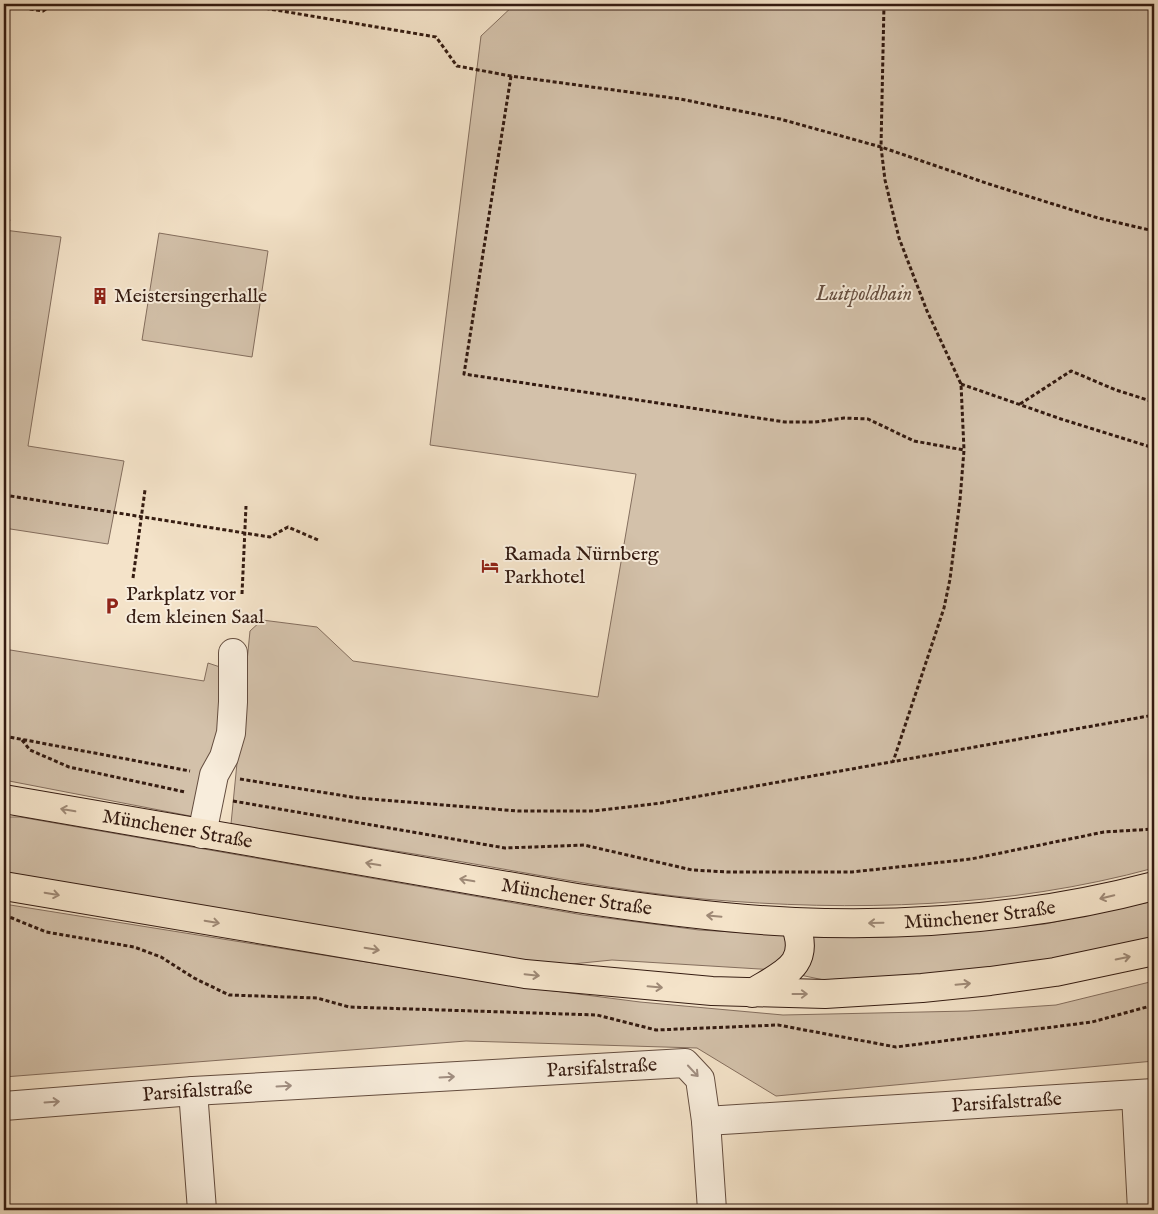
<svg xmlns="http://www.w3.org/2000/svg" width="1158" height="1214" viewBox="0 0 1158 1214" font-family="'IM FELL English',serif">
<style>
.green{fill:#d3c1aa;stroke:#846e5e}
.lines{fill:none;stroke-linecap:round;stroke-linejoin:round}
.minor-casing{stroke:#644d3f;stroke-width:30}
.major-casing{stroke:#341b11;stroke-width:30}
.path{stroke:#341b11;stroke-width:3;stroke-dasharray:4 2.5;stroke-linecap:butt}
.minor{stroke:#f8eddc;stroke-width:28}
.major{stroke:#f4e3c9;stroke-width:28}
.oneway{stroke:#9e8976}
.oneway2{stroke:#a08e81}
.labels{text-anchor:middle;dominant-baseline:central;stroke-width:4;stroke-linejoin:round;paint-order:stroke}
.park-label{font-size:20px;font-style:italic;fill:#644d3f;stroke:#f8eddc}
.poi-label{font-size:20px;fill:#341b11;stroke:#f8eddc;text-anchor:start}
.street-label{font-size:20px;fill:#341b11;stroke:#f8eddc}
</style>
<rect width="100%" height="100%" fill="#f4e3c9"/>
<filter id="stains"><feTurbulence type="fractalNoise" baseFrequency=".004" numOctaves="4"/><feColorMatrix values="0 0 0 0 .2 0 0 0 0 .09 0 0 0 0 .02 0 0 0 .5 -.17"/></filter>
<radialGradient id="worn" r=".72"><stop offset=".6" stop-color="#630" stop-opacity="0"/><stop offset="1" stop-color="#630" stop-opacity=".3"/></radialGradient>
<path class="green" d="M515 4H1154V868C1008 908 853 912 703 899 620 891 539 875 457 861 382 849 306 836 231 824L250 631 262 620 317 627 353 661 598 697 636 474 430 445 481 36Z
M4 230 61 237 28 446 124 461 108 544 4 528Z
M159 233 268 251 252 357 142 340Z
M4 649 204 681 208 663 223 668 216 821 4 780Z
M4 817H20L583 915 699 930 818 937H887L975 931 1045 924 1154 901V939L1041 962 967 972 824 980 776 970 612 960 552 966 4 873Z
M4 904 516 986 640 1002 783 1015 968 1011 1056 1005 1154 981V1061L776 1096 697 1048 466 1041 4 1077Z"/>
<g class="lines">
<g class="minor-casing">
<g id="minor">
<path d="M202 834 214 775 224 757 231 733 233 702V653"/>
<path d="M193 1091 202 1210"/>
<path d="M1136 1095 1142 1210"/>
<path id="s1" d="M4 1106 193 1091 685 1063 700 1079 706 1121 1154 1093"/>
<path d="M706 1121 712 1210"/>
</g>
</g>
<g class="major-casing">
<g id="major">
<path id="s2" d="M4 799 577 898C649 909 722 919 795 922 916 927 1037 917 1154 886"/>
<path d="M4 886 525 974 712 991 825 994 922 988 990 981 1055 972 1154 951"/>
<path d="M752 993C783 974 813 965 794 922"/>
</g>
</g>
<path class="path" d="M240 4 436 37 457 66 511 76 680 99 780 119 881 147 989 184 1098 218 1154 231
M884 4 881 147 885 180 899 238 927 311 961 384 964 450 960 500 950 579 944 608 893 762
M4 5 43 11 53 4
M511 76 464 374 785 422H815L844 418 868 419 914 441 964 450
M4 218H9L4 251
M961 384 1061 419 1154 448
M1020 404 1071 371 1116 390 1154 402
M4 495 270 537 288 527 318 540
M133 578 145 490
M242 594 246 506
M4 736 190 771
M22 740 30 750 69 767 185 792
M240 779 358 798 518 811H593L661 803 1154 715
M233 801 505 848 584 845 692 870 728 872H852L971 859 1104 832 1154 829
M4 916 12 918 46 932 134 947 161 957 194 978 229 995 317 998 349 1007 597 1015 656 1030 778 1025 896 1047 1092 1022 1154 1005"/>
<use href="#minor" class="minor"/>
<use href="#major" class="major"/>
</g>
<defs><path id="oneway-shaft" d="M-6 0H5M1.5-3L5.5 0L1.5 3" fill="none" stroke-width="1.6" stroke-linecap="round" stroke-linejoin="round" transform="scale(1.25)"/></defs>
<g class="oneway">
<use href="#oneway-shaft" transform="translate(68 810) rotate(-170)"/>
<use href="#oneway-shaft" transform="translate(373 864) rotate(-170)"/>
<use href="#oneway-shaft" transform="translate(467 880) rotate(-170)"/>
<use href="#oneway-shaft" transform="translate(52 894) rotate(10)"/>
<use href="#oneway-shaft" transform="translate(1107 897) rotate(167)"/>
<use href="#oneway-shaft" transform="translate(714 916) rotate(-175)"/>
<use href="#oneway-shaft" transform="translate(212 922) rotate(10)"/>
<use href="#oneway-shaft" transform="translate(876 923) rotate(179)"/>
<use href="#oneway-shaft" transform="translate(372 949) rotate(9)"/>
<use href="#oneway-shaft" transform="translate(1123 958) rotate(-12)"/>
<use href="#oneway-shaft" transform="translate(532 975) rotate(6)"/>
<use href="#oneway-shaft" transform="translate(963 984) rotate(-5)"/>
<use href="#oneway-shaft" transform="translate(655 987) rotate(5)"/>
<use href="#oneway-shaft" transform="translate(800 994)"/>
</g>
<g class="oneway2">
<use href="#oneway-shaft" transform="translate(693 1071) rotate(47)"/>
<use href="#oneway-shaft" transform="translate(447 1077) rotate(-3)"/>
<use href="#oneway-shaft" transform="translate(284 1086) rotate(-3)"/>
<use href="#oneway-shaft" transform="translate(52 1102) rotate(-4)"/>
</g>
<defs>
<g id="building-bare" transform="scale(1.35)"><path d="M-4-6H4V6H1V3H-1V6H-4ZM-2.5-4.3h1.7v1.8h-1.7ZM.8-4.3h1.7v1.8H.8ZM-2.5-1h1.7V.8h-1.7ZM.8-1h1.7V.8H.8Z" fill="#8f2418" stroke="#f8eddc" stroke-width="2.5" paint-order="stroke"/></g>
<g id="hotel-bare" transform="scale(1.35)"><path d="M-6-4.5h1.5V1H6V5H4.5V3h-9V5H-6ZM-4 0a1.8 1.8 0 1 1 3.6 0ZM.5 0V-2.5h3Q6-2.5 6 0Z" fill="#8f2418" stroke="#f8eddc" stroke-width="2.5" paint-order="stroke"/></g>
<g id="parking-bare" transform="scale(1.35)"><path d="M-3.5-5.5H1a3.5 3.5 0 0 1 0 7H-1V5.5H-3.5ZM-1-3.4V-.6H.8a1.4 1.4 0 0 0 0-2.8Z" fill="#8f2418" stroke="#f8eddc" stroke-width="2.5" paint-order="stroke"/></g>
</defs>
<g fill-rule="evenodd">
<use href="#building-bare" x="100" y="296"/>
<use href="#hotel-bare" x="490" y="566"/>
<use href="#parking-bare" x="112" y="606"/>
</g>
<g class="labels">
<g class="park-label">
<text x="864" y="294">Luitpoldhain</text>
</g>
<g class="poi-label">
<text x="114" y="296">Meistersingerhalle</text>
<text x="504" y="554">Ramada Nürnberg<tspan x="504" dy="23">Parkhotel</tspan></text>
<text x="126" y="594">Parkplatz vor<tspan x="126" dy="23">dem kleinen Saal</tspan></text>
</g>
<g class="street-label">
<text stroke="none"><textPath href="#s2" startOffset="176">Münchener Straße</textPath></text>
<text stroke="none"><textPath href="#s2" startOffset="581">Münchener Straße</textPath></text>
<text stroke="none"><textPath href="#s2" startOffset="986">Münchener Straße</textPath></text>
<text stroke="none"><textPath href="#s1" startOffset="599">Parsifalstraße</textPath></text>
<text stroke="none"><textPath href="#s1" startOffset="194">Parsifalstraße</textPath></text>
<text stroke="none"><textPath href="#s1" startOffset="1048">Parsifalstraße</textPath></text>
</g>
</g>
<rect width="1158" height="1214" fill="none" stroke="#f4e3c9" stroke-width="20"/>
<rect x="5" y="5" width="1148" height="1204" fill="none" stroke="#341b11" stroke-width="2.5"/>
<rect x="10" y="10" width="1138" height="1194" fill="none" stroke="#341b11"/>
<rect width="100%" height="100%" filter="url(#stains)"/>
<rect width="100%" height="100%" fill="url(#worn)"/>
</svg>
